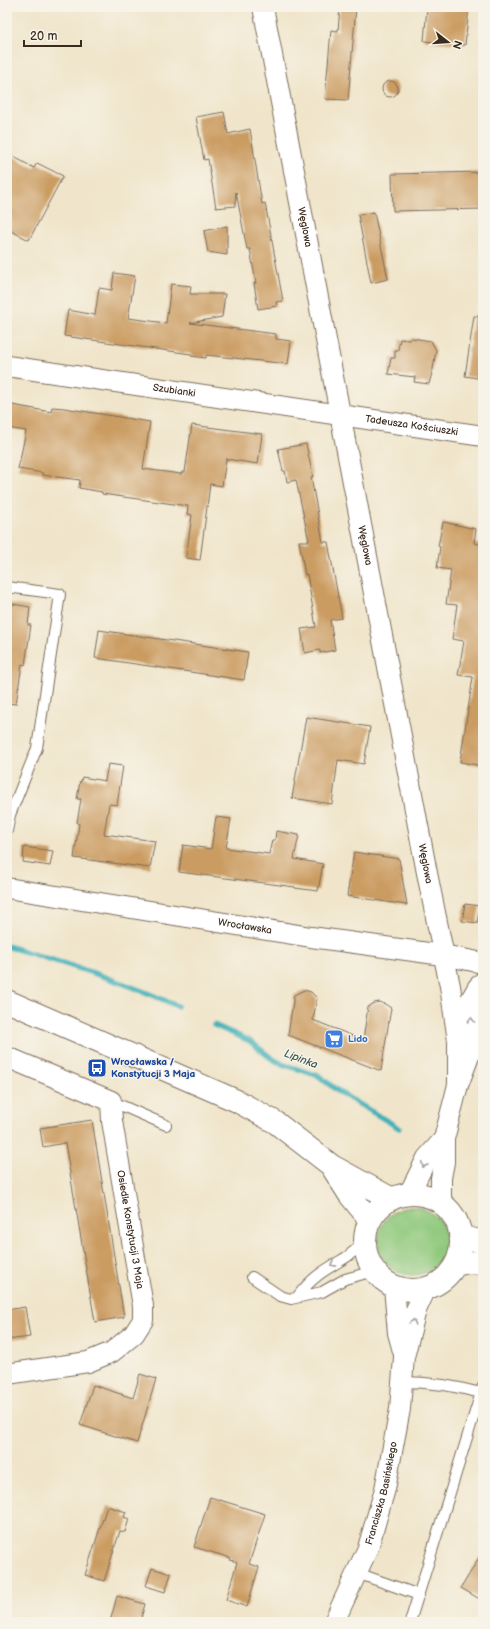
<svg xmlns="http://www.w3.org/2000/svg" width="490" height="1629" viewBox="0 0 490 1629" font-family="'Balsamiq Sans',sans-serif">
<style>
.green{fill:#90c97d;stroke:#667a4e}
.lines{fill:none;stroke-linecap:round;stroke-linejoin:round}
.stream{stroke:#40b1b9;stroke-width:5.5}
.building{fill:#cb9c62}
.service-casing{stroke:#7a6b5a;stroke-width:12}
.minor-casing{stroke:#7a6b5a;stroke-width:22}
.tertiary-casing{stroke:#7a6b5a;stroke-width:24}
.service{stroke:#fff;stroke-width:10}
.minor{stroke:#fff;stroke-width:20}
.tertiary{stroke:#fff;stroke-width:22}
.oneway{stroke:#a79f9a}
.labels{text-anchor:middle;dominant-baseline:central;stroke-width:3;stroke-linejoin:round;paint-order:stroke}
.street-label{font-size:10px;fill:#3b2a1e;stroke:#f7f3e8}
.shop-label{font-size:10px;font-weight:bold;fill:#366cbe;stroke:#f7f3e8;text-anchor:start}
.transit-label{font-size:10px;font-weight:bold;fill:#164399;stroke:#f7f3e8;text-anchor:start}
.water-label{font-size:11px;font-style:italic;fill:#3d5954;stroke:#f7f3e8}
</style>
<rect width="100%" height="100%" fill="#f7f3e8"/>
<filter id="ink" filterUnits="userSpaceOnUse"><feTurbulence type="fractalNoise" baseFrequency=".025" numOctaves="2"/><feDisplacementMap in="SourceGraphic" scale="8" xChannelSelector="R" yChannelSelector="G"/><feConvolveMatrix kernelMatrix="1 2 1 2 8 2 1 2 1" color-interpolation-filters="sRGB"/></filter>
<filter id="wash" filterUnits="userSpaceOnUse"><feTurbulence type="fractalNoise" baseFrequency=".012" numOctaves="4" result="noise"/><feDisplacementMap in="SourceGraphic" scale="16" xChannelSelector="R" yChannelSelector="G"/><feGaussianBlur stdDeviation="0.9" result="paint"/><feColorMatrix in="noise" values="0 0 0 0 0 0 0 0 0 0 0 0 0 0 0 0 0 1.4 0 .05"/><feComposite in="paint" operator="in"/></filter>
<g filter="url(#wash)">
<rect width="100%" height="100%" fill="#f0e5ca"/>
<path class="green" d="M378 1241a34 34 0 1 1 68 0a34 34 0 1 1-68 0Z"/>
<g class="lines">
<path class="stream" d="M7 946C65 964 122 980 177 1006
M214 1025 250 1041 271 1058 282 1064 319 1076 339 1092 399 1128"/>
</g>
<g id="blocks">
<path class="building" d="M340 7H356L348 100 325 99 331 30 338 31Z
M427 7H469L465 45 424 41Z
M382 89a8 8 0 1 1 16 0a8 8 0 1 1-16 0Z
M224 112 228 134 250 129 262 204 265 203 283 301 276 302 277 306 258 309 254 283H256L250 249H247L236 192 235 206 216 208 208 159 204 160 196 117Z
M7 153 34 168 37 163 63 176 29 240 7 229Z
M483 172V209L393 211 392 174Z
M374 212 388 279 371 283 358 215Z
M227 226V255L208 252 204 231Z
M114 273 135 276 128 318 166 323 171 284 191 286 190 294H225L222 317 190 323 276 334V339L291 341 288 364 206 355V358L191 356V354L64 336 68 310 95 315 99 288 112 290Z
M474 316 483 317V379L465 376Z
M412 338 431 341 436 350 433 369 429 384 414 382 415 377 388 374 391 358H395V350H398L400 339 409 340Z
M7 404 51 412 52 407 64 408 150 422 143 469 181 474 182 472H185L192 425 262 434 258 464 226 459 222 486 210 484 200 560 186 558 192 515 187 514 188 506 102 494V492L79 488 80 480 42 475 43 473 18 469 26 431 7 428Z
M306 444 313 477H311L323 542H328L342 618 330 620 335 650 320 653V650L305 653 301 629 316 627 307 574 305 575 299 541H309L296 480 287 482 285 471H283L278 449Z
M443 522 476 529 474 543 483 545V766L460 762 473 677 458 675 464 641 452 639 457 605 446 604 451 570 437 568 440 547 438 546Z
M7 603 30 607 28 625H31L25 665 22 664 16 704 7 703Z
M99 630 248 652 244 680 95 658Z
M306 717 370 727 364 764 338 760 332 804 292 798Z
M108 764 123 766 117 805 109 804 104 834 155 841 150 868 74 858 79 824 77 823 81 799H77L80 781 81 782 82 777 105 781Z
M216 817 231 819 226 848 269 854 272 840H275L276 831 299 835 294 859 323 864 318 891 295 888V887L179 872 183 845 211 849Z
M24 847 53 851 50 866 23 862Z
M354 852 399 859 407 905 347 896Z
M465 904 480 906 477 923 462 921Z
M304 990 311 992 317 998 313 1020 363 1040 368 1007 374 1003 379 1002 385 1004 391 1008 381 1071 288 1035 294 995Z
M92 1120 124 1317 95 1322 65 1143 43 1147 40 1128Z
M25 1307 30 1337 7 1340V1310Z
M140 1374 156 1379 137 1443 80 1425 93 1385 133 1398Z
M210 1497 265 1514 249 1564 259 1567 247 1607 226 1600 237 1562 230 1560 231 1558 194 1547Z
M107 1506 126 1512 124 1517 129 1519 125 1532 120 1531 104 1581 85 1575Z
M483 1551V1601L461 1588Z
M152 1568 171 1574 165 1592 146 1586Z
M117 1596 145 1604 140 1622H110Z"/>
</g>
</g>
<g filter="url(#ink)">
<use href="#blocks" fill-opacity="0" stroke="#7a6b5a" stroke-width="1"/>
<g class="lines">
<g class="service-casing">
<path id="service" d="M7 587 60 594 37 748 10 815 7 831
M111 1101 166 1125
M252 1277 280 1296 291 1299 322 1292 345 1279 374 1271
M298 1296C312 1277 325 1270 345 1258 352 1254 358 1247 365 1242
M403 1382C430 1382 455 1386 481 1393
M357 1573 419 1595
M410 1622 483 1386"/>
</g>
<g class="minor-casing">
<g id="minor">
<path id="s1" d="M263 7 427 873 450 986 458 1041V1085"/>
<path id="s2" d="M7 366 483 436"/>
<path id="s3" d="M7 888 311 937 443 955 483 963"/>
<path id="s4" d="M7 1057 111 1101 112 1121 143 1306V1320L134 1334 112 1352 88 1362 7 1374"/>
<path d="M409 1194 427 1158 444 1139"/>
<path d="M441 1203V1178L444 1162V1139L458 1085 471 1051 470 1001 478 987 483 982"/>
<path d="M394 1287 398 1333 403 1351"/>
<path id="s5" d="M334 1622 368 1548 385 1489 400 1409 404 1357 416 1310 426 1288"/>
</g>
</g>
<g class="tertiary-casing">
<path id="tertiary" d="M7 1001 237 1101 275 1122 332 1166 392 1199
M332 1167 349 1194 370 1220
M365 1242a48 48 0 1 1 96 0a48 48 0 1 1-96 0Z
M460 1236 483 1242
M455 1265 468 1262 483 1263"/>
</g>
<use href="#service" class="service"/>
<use href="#minor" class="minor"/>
<use href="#tertiary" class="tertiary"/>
</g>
<defs><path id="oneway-chevron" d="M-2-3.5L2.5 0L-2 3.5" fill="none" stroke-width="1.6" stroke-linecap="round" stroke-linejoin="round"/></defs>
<g class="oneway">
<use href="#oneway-chevron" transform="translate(471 1020) rotate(-90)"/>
<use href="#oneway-chevron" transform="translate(424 1165) rotate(116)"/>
<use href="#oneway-chevron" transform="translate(333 1264) rotate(151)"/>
<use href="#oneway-chevron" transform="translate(413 1322) rotate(-75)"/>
</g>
</g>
<defs>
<g id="supermarket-square" transform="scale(1)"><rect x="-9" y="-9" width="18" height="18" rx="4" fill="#3f7fe0" stroke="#f7f3e8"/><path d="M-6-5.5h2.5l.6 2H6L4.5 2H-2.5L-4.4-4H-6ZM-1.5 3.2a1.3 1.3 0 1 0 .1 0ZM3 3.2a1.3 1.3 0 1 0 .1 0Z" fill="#fff"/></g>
<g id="bus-square" transform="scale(1)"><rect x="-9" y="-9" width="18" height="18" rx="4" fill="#1a4fb4" stroke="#f7f3e8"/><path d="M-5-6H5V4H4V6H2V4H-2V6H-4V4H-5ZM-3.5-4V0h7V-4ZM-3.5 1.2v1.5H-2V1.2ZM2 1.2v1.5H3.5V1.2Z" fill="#fff"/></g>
</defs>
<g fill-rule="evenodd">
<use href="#supermarket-square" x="334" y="1039"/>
<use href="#bus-square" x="97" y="1068"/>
</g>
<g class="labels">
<g class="street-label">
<text stroke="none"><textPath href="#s1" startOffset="224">Węglowa</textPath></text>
<text stroke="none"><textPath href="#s2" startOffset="169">Szubianki</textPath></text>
<text stroke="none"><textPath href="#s2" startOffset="409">Tadeusza Kościuszki</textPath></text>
<text stroke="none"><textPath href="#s1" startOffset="548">Węglowa</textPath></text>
<text stroke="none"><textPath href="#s1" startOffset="872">Węglowa</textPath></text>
<text stroke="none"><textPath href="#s3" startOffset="241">Wrocławska</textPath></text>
<text stroke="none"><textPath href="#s4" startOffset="243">Osiedle Konstytucji 3 Maja</textPath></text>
<text stroke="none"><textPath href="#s5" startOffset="138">Franciszka Basińskiego</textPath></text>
</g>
<g class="shop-label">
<text x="348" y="1039">Lido</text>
</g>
<g class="transit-label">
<text x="111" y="1062">Wrocławska /<tspan x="111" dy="12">Konstytucji 3 Maja</tspan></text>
</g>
<g class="water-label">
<text transform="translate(301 1059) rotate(21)">Lipinka</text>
</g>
</g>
<rect width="490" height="1629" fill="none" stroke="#f7f3e8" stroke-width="24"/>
<g transform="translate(448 42) rotate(107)" stroke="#f7f3e8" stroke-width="3" paint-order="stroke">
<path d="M0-3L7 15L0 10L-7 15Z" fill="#3b2a1e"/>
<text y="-6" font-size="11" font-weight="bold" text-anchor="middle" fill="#3b2a1e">N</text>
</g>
<path d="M24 40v6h57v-6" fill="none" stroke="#3b2a1e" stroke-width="2"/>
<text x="30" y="40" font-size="12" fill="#3b2a1e" stroke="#f7f3e8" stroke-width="3" paint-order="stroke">20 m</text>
</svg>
